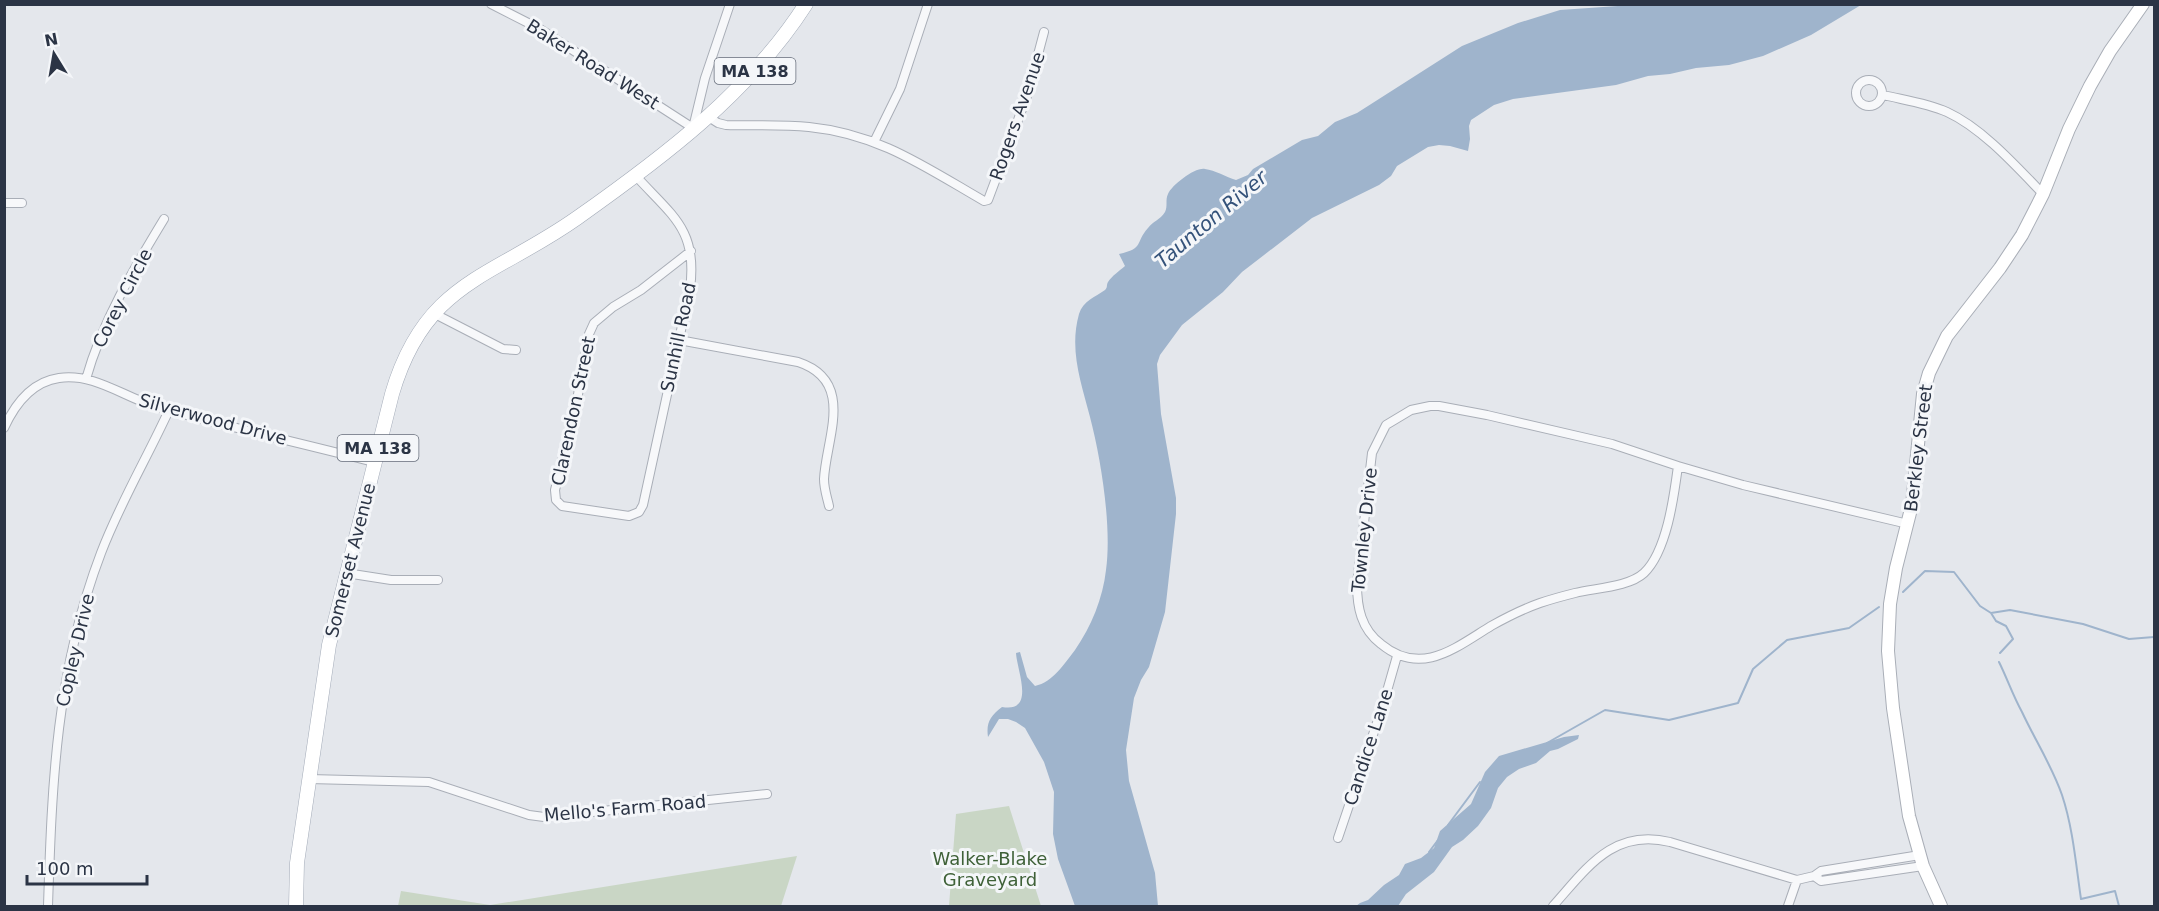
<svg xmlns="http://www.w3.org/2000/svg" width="2159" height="911" viewBox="0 0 2159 911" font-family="'DejaVu Sans',sans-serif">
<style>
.green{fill:#c9d6c5}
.water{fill:#9fb4cc}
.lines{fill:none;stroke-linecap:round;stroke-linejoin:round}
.stream{stroke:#9fb4cc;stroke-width:2}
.street-casing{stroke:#a9aeb7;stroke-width:10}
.secondary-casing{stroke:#a9aeb7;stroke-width:14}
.primary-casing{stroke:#a3abb8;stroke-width:15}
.street{stroke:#f7f8fa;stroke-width:8}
.secondary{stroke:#fff;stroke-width:12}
.primary{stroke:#fff;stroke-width:14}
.labels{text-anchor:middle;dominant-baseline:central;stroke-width:6;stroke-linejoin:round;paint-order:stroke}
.shield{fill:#f4f6f9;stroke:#676e7b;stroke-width:1.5}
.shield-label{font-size:16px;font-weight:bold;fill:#2b3445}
.street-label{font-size:18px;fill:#2b3445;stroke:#f4f6f9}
.park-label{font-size:18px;fill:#3f6138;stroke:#f4f6f9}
.water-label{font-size:20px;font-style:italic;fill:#34527a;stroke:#f4f6f9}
</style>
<rect width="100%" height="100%" fill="#e4e7ec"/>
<path class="green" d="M1009 806 1041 906H949L956 814Z
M797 856 781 906H398L401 891 490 905Z"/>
<path class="water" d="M1632 5H1861L1811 35 1763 56 1729 65 1696 68 1670 74 1648 76 1616 85 1513 99 1494 105 1471 120 1469 126 1470 139 1468 151 1450 146 1439 145 1428 147 1397 166 1391 176 1379 185 1312 218 1242 272 1223 292 1182 325 1160 355 1157 364 1161 414 1176 498V514L1165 612 1149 667 1141 680 1134 698 1126 750 1129 781 1155 873 1158 906H1075L1058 859 1053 834 1054 792 1044 762 1025 728 1016 722 1008 719H999L988 737C986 723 990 716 1002 707 1036 713 1017 671 1016 653L1020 652 1027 677 1035 686C1053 682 1064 664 1075 650 1091 627 1103 598 1106 570 1112 527 1101 459 1090 417 1081 382 1069 350 1079 314 1083 301 1095 297 1105 290 1108 287 1106 286 1108 282 1112 276 1119 271 1125 266L1119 254C1145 248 1134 244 1148 228 1153 221 1160 220 1165 212 1168 206 1165 200 1168 194 1172 185 1195 167 1205 169 1215 170 1226 177 1236 180L1248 175 1253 169 1302 140 1318 136 1335 122 1357 113 1462 46 1518 23 1560 10Z
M1579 735 1578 739 1558 749 1550 751 1536 763 1519 769 1507 777 1498 788 1491 808 1478 826 1463 840 1452 847 1434 872 1406 894 1398 906H1356L1360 903 1368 900 1384 885 1399 875 1405 864 1421 858 1434 848 1440 831 1471 804 1485 772 1499 756 1564 737Z"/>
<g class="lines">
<path class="stream" d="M1903 592 1925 571 1954 572 1980 606 1991 613 2010 610 2083 624 2129 639 2154 637
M1991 613 1996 621 2006 626 2013 639 2000 653
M1999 662C2007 678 2013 696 2022 712 2035 740 2052 766 2062 795 2073 828 2076 865 2081 899L2115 891 2119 906
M1547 743 1605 710 1669 720 1738 703 1753 669 1787 640 1849 628 1879 607
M1448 825 1480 782
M1429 852 1438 840"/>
<g class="street-casing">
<path id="street" d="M491 4 540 29 693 128 705 78 730 4
M1856 93a13 13 0 1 1 26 0a13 13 0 1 1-26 0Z
M1883 95C1904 100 1927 103 1947 112 1982 128 2016 166 2043 194
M707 116 718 123 726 125C754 126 781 124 809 127 879 134 925 167 984 201L988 200 1027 96 1044 32
M874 142 900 89 928 4
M635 175C672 216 698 229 690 289L643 505 639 512 629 516 562 506 556 500 555 490 577 400 589 334 594 323 613 307 641 290 691 251
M4 203H22
M433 313 503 349 516 350
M679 340 798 362C856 381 826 438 824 479 824 489 827 497 829 506
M86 379C102 322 133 270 164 219
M4 428C15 404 31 382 59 378 94 373 122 396 154 406 227 427 301 443 374 462
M1678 466 1612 444 1487 415 1439 406H1430L1411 410 1386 425 1372 453 1357 584C1357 607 1361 629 1381 644 1421 677 1455 648 1491 626 1507 617 1523 609 1540 603 1552 599 1563 596 1575 593 1595 588 1629 587 1644 573 1667 551 1674 496 1678 466L1743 485 1908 524
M346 573 391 580H438
M309 779 429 782 529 815 544 817 767 794
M1338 838 1383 705 1397 656
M1814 876 1821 881 1923 866
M48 906C52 783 56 671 101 553 120 503 147 458 169 410
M1553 906C1587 868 1613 828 1670 842L1797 880 1814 876 1821 871 1920 855
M1788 906 1797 880"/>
</g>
<g class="secondary-casing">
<path id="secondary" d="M1941 906 1923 866 1909 816 1893 708 1888 651 1890 604 1896 568 1912 505 1923 394 1929 373 1947 336 2000 268 2022 235 2043 194 2069 129 2090 86 2110 51 2143 4"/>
</g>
<g class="primary-casing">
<path id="primary" d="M296 906 297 863 329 645 392 394C425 281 492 278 577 218 662 158 749 93 806 4"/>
</g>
<use href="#street" class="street"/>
<use href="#secondary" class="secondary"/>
<use href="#primary" class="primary"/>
</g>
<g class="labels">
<g class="shield">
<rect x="714.5" y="58" width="81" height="26" rx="4.5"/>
<rect x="337.5" y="435" width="81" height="26" rx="4.5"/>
</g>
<g class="shield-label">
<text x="755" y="71">MA 138</text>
<text x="378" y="448">MA 138</text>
</g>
<g class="street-label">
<text transform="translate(593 64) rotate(32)">Baker Road West</text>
<text transform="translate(1017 116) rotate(-71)">Rogers Avenue</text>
<text transform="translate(122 298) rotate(-63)">Corey Circle</text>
<text transform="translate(678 337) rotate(-78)">Sunhill Road</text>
<text transform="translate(573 411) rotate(-78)">Clarendon Street</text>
<text transform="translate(213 419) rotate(15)">Silverwood Drive</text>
<text transform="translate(1918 448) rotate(-83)">Berkley Street</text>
<text transform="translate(1364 530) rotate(-84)">Townley Drive</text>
<text transform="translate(350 560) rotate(-76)">Somerset Avenue</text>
<text transform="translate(75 650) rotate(-77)">Copley Drive</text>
<text transform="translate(1368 747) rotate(-72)">Candice Lane</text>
<text transform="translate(625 808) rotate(-5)">Mello's Farm Road</text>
</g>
<g class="park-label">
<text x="990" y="858">Walker-Blake<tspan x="990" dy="21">Graveyard</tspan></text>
</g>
<g class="water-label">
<text transform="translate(1211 219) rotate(-40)">Taunton River</text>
</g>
</g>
<rect width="2159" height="911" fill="none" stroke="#2b3445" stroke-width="12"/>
<g transform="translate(54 54) rotate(349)" stroke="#f4f6f9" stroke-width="4.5" paint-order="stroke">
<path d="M0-4.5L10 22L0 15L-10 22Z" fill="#2b3445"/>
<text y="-9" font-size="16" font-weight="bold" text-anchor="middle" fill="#2b3445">N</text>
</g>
<path d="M27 875v9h120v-9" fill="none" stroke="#2b3445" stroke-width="3"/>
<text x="36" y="875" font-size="18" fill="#2b3445" stroke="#f4f6f9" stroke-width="4.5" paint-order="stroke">100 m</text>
</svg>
